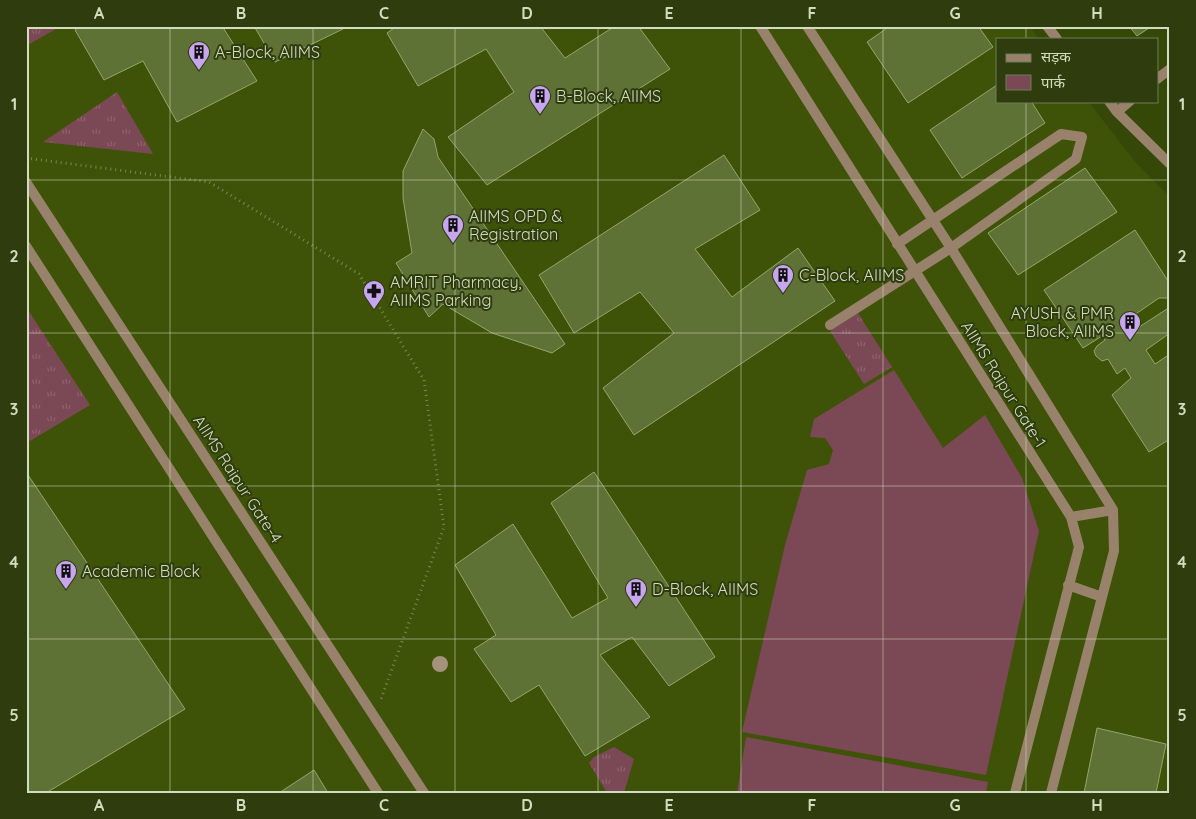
<svg xmlns="http://www.w3.org/2000/svg" width="1196" height="819" viewBox="0 0 1196 819" font-family="Quicksand,'Noto Sans Devanagari',sans-serif">
<style>
.built{fill:#3f5308}
.grass{fill:url(#grass-tufts)}
.green{fill:#7b4855}
.building{fill:#5e7236;stroke:#91a769}
.lines{fill:none;stroke-linecap:round;stroke-linejoin:round}
.path{stroke:#778653;stroke-width:3;stroke-dasharray:1 4;stroke-linecap:butt}
.service{stroke:#99826c;stroke-width:10}
.minor{stroke:#99826c;stroke-width:10}
.tree{fill:#a3937a}
.grid{fill:none;stroke:#d1ddbe;stroke-width:1;stroke-opacity:0.55}
.labels{text-anchor:middle;dominant-baseline:central;stroke-width:4;stroke-linejoin:round;paint-order:stroke}
.poi-label{font-size:16px;fill:#d1ddbe;stroke:#2e3c0e;text-anchor:start}
.street-label{font-size:16px;fill:#d1ddbe;stroke:#2e3c0e}
.neatline{fill:none;stroke:#d1ddbe;stroke-width:2}
.grid-label{font-size:16px;text-anchor:middle;font-weight:bold;fill:#d1ddbe}
</style>
<defs>
<pattern id="grass-tufts" width="24" height="20" patternUnits="userSpaceOnUse" patternTransform="scale(1.25)"><rect width="24" height="20" fill="#7b4855"/><path d="M3 7l-1-3M5 7V3M7 7l1-3M15 17l-1-3M17 17v-4M19 17l1-3" fill="none" stroke="#8d626c"/></pattern>
</defs>
<rect width="100%" height="100%" fill="#364807"/>
<path class="built" d="M26 26H1029L1039 39H997V101H1088L1136 163 1170 197V793H26Z"/>
<path class="grass" d="M26 26H61L26 46Z
M117 92 153 154 43 142Z
M26 307 90 405 30 441 26 435Z
M858 313 892 367 864 384 830 331Z
M614 747 634 759 624 793H607L589 763 594 757Z"/>
<path class="green" d="M894 370 943 448 985 415 1022 478 1039 531 986 775 742 732 785 545 807 470 829 464 833 450 825 438 810 437 814 419Z
M746 737 988 782 986 793H737Z"/>
<path class="building" d="M81 26H222L257 81 177 122 143 61 104 80 75 30Z
M254 26H341L343 29 275 62Z
M397 26H540L565 58 615 26H638L670 69 487 185 448 137 514 92 486 49 418 86 387 33Z
M890 26H978L993 47 908 103 867 42Z
M1129 26H1152L1137 36Z
M997 85V101H1031L1045 123 962 178 930 130Z
M423 129 434 139 438 157 565 344 552 353 492 333 443 304 429 317 396 263 412 253 403 198V171Z
M724 155 760 210 695 249 732 297 798 248 835 301 634 435 603 388 674 333 640 292 574 333 539 275Z
M1085 168 1117 212 1018 275 988 233Z
M1135 230 1170 284V295L1167 298H1159L1127 320 1133 331 1170 307V333L1146 350 1155 364 1170 354V439L1149 452 1112 395 1131 378 1125 368 1117 374 1108 359 1102 361 1096 356 1094 351 1097 346 1105 340 1102 336 1083 348 1044 290Z
M26 472 185 709 46 793H26Z
M594 472 715 657 669 686 632 637 600 655 650 717 585 756 539 685 511 702 474 649 496 635 455 565 513 524 572 618 608 598 551 503Z
M1097 728 1166 744 1156 793H1084Z
M314 770 328 793H279Z"/>
<g class="lines">
<path class="path" d="M26 158 209 182 359 274 424 380 444 527 381 699"/>
<path class="service" d="M760 26 1071 517 1079 547 1015 793
M807 26 951 248 1113 510 1114 551 1051 793
M26 182 424 793
M26 246 378 793
M830 325 951 248 1076 159 1082 137 1061 134 897 244
M1071 517 1113 510
M1068 585 1102 597"/>
<path class="minor" d="M1047 26 1057 39
M1157 79 1170 69
M1109 101 1117 112 1170 164
M1117 112 1130 101"/>
</g>
<circle class="tree" cx="440" cy="664" r="8"/>
<path class="grid" d="M170 26V793M313 26V793M455 26V793M598 26V793M741 26V793M883 26V793M1026 26V39M1026 101V793M26 180H1170M26 333H1170M26 486H1170M26 639H1170"/>
<defs>
<g id="building-pin" transform="scale(1.125)"><path d="M0 17L-7.5 6A9.5 9.5 0 1 1 7.5 6Z" fill="#c7a6ef" stroke="#2e3c0e"/><path d="M-4-6H4V6H1V3H-1V6H-4ZM-2.5-4.3h1.7v1.8h-1.7ZM.8-4.3h1.7v1.8H.8ZM-2.5-1h1.7V.8h-1.7ZM.8-1h1.7V.8H.8Z" fill="#111"/></g>
<g id="pharmacy-pin" transform="scale(1.125)"><path d="M0 17L-7.5 6A9.5 9.5 0 1 1 7.5 6Z" fill="#c7a6ef" stroke="#2e3c0e"/><path d="M-2-6h4v4h4v4h-4v4h-4v-4h-4v-4h4Z" fill="#111"/></g>
</defs>
<g fill-rule="evenodd">
<use href="#building-pin" x="199" y="52"/>
<use href="#building-pin" x="540" y="96"/>
<use href="#building-pin" x="453" y="225"/>
<use href="#building-pin" x="783" y="275"/>
<use href="#pharmacy-pin" x="374" y="291"/>
<use href="#building-pin" x="1130" y="322"/>
<use href="#building-pin" x="66" y="571"/>
<use href="#building-pin" x="636" y="589"/>
</g>
<g class="labels">
<g class="poi-label">
<text x="215" y="52">A-Block, AIIMS</text>
<text x="556" y="96">B-Block, AIIMS</text>
<text x="469" y="216">AIIMS OPD &amp;<tspan x="469" dy="18">Registration</tspan></text>
<text x="799" y="275">C-Block, AIIMS</text>
<text x="390" y="282">AMRIT Pharmacy,<tspan x="390" dy="18">AIIMS Parking</tspan></text>
<text x="1114" y="313" text-anchor="end">AYUSH &amp; PMR<tspan x="1114" dy="18">Block, AIIMS</tspan></text>
<text x="82" y="571">Academic Block</text>
<text x="652" y="589">D-Block, AIIMS</text>
</g>
<g class="street-label">
<text transform="translate(1004 384) rotate(58)">AIIMS Raipur Gate-1</text>
<text transform="translate(238 479) rotate(57)">AIIMS Raipur Gate-4</text>
</g>
</g>
<rect width="1196" height="819" fill="none" stroke="#2e3c0e" stroke-width="55"/>
<rect x="996" y="38" width="162" height="65" fill="#2e3c0e" stroke="#6f7c54"/>
<rect x="1006" y="54" width="25" height="8" fill="#99826c" stroke="#6f7c54"/>
<text x="1041" y="62" font-size="15" fill="#d1ddbe">सड़क</text>
<rect x="1006" y="75" width="25" height="15" fill="#7b4855" stroke="#6f7c54"/>
<text x="1041" y="88" font-size="15" fill="#d1ddbe">पार्क</text>
<rect x="28" y="28" width="1140" height="764" class="neatline"/>
<g class="grid-label">
<text x="99" y="19">A</text>
<text x="241" y="19">B</text>
<text x="384" y="19">C</text>
<text x="527" y="19">D</text>
<text x="669" y="19">E</text>
<text x="812" y="19">F</text>
<text x="955" y="19">G</text>
<text x="1097" y="19">H</text>
<text x="14" y="110">1</text>
<text x="1182" y="110">1</text>
<text x="14" y="262">2</text>
<text x="1182" y="262">2</text>
<text x="14" y="415">3</text>
<text x="1182" y="415">3</text>
<text x="14" y="568">4</text>
<text x="1182" y="568">4</text>
<text x="14" y="721">5</text>
<text x="1182" y="721">5</text>
<text x="99" y="811">A</text>
<text x="241" y="811">B</text>
<text x="384" y="811">C</text>
<text x="527" y="811">D</text>
<text x="669" y="811">E</text>
<text x="812" y="811">F</text>
<text x="955" y="811">G</text>
<text x="1097" y="811">H</text>
</g>
</svg>
